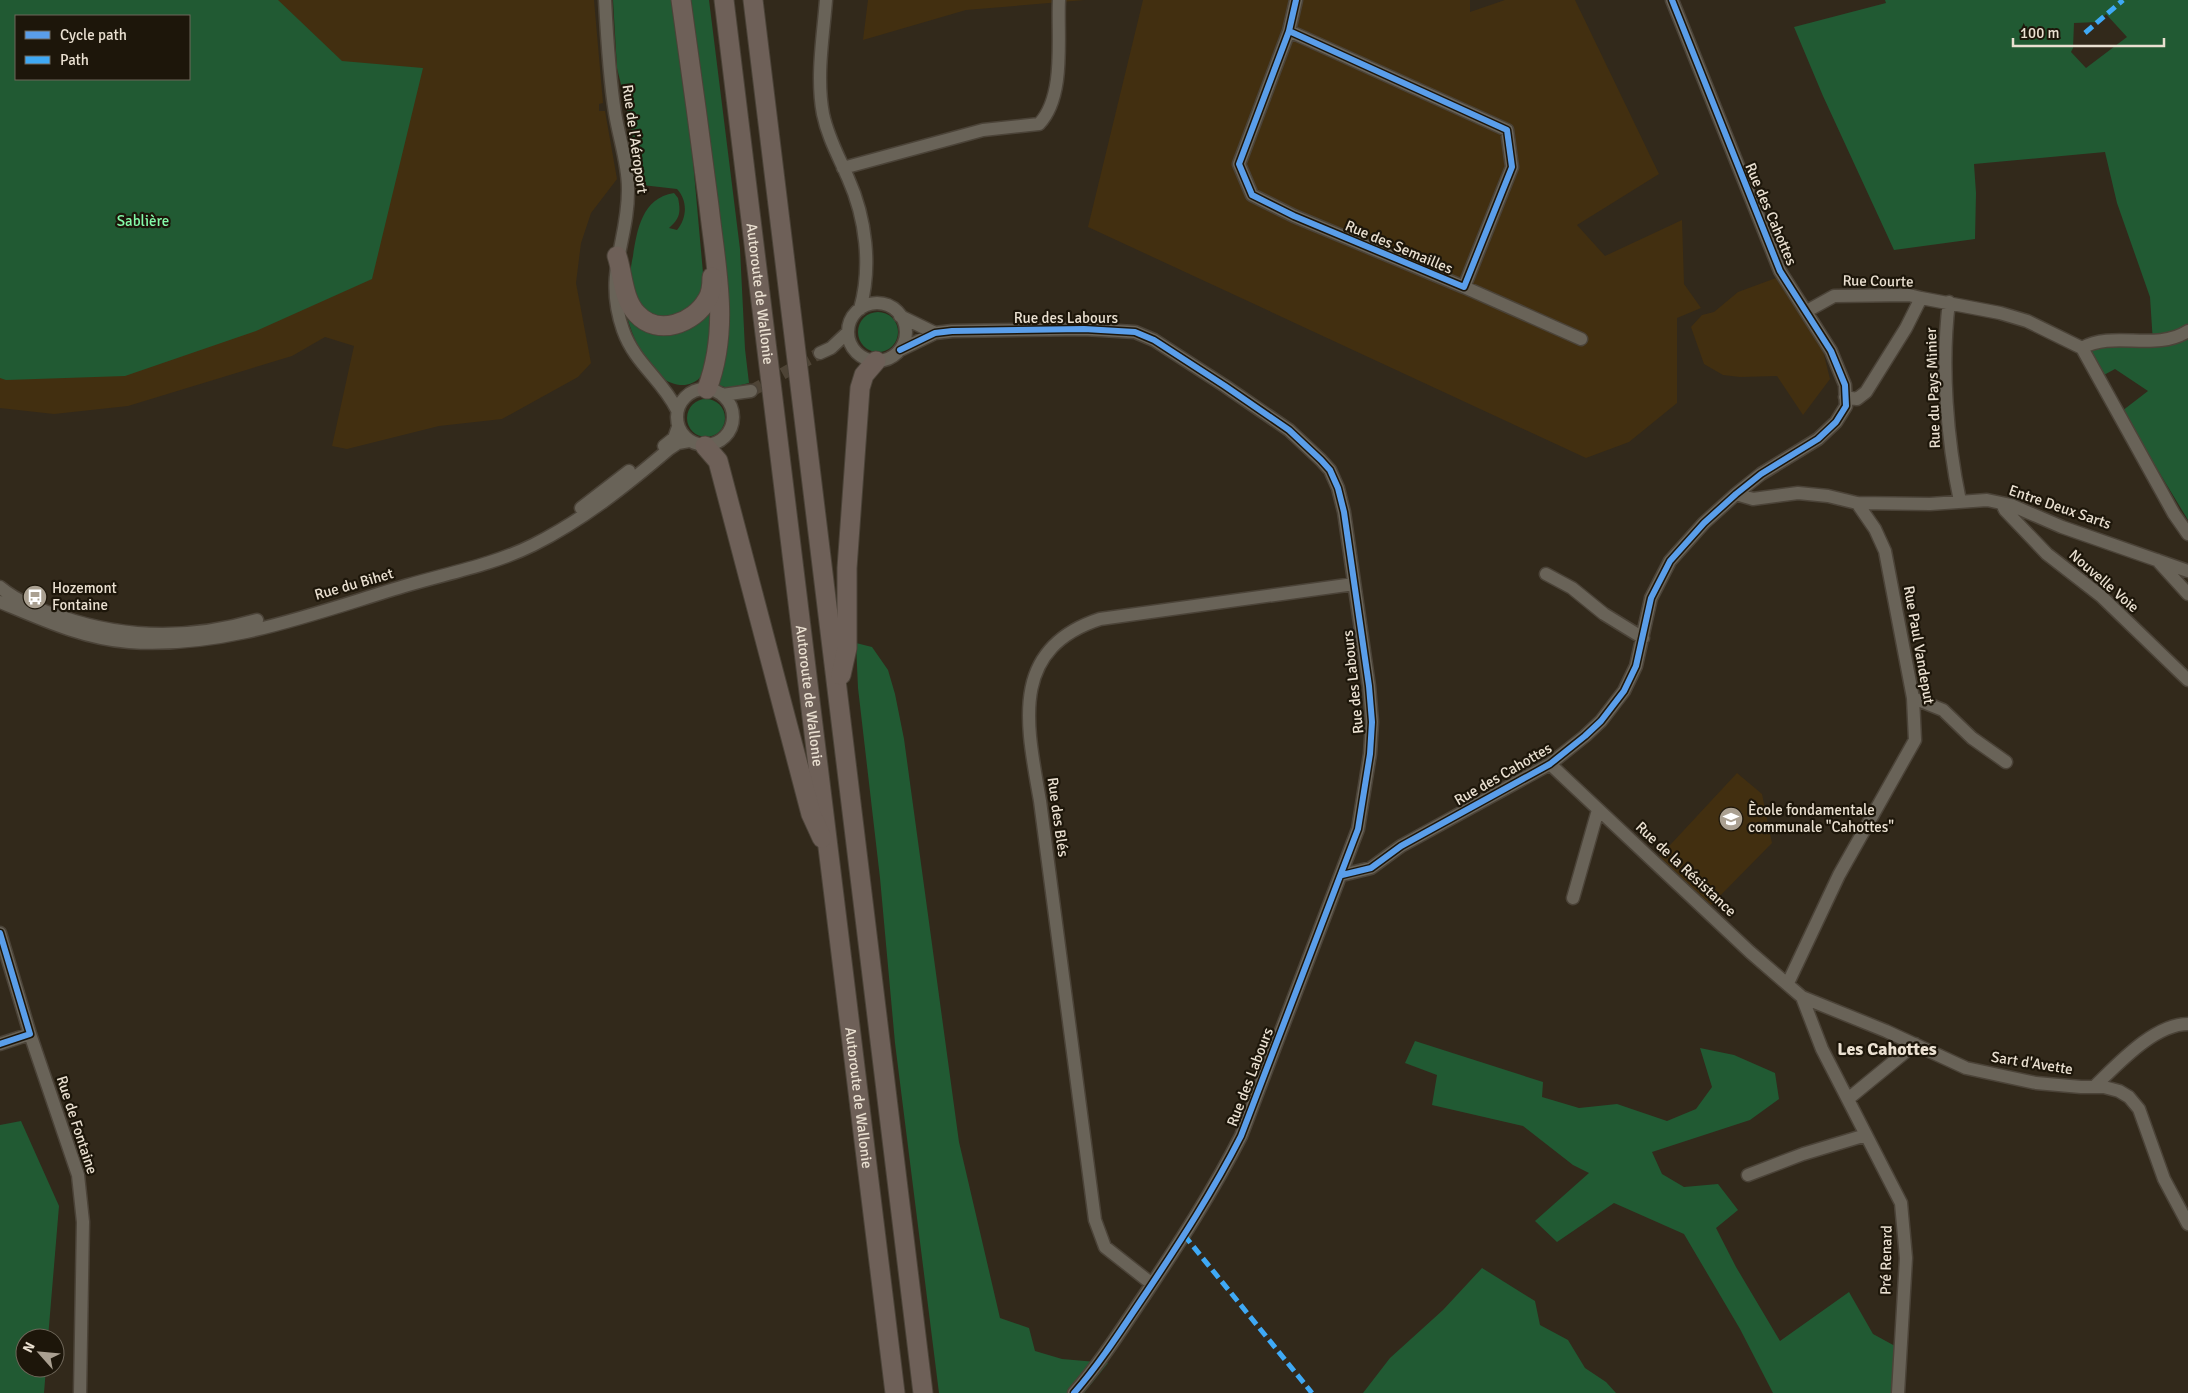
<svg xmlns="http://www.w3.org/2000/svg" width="2188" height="1393" viewBox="0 0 2188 1393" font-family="Signika,sans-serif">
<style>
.built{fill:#422f10;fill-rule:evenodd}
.green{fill:#215a33;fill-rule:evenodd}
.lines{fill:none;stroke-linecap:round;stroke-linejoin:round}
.minor-tunnel{stroke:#4e4436;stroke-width:12;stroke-dasharray:12 6;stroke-linecap:butt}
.minor-casing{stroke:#4b4338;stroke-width:15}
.highway-casing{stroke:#4b4338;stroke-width:21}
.minor{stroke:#696358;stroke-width:12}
.highway{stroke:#6e6058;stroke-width:19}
.quiet{stroke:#3fa9f5;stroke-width:5;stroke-dasharray:10 5;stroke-linecap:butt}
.cycleway-casing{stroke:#1d160a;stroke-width:9}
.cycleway{stroke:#5a9eea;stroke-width:6}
.labels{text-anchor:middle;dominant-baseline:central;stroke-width:4.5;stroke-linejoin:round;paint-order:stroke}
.street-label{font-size:15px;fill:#eae0d1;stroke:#1d160a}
.park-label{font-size:15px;fill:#84fbaa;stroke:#1d160a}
.poi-label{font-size:15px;fill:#eae0d1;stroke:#1d160a;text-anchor:start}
.quarter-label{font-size:18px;font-weight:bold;fill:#eae0d1;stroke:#1d160a}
</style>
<rect width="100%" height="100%" fill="#32291b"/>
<path class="built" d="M0 0H594L603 103 599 104V111H605L617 179 591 213 581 243 576 283 591 363 578 377 502 419 439 426 347 449 332 446 354 346 325 337 292 356 128 406 54 414 0 408ZM16 16H189V79H16Z
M868 0H1085L966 10 863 40Z
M1143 0H1470V12L1505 0H1575L1659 174 1577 225 1605 256 1682 220 1684 284 1701 308 1677 318V403L1629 442 1586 458 1088 227Z
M1776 278 1823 351 1830 379 1803 415 1777 376 1740 377 1723 375 1704 364 1691 327 1702 315 1714 312 1738 292Z
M1737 773 1762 794 1772 843 1710 906 1658 858Z"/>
<path class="green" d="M0 0H278L342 61 423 68 372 279 256 331 125 376 6 380 0 378ZM16 16H189V79H16Z
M613 0H674L690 128 704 284 697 305 665 321 643 312C639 304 633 296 631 287 629 278 631 265 633 256 637 230 642 198 674 193L678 198C681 212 680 219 669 228L677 230C687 218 688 201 677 189L642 185 628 113 617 68Z
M685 0H709L740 249 745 349 749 383 728 388 718 385Z
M1885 0H2188V520L2122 411 2148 391 2115 369 2102 376 2088 354 2091 347 2153 343 2150 297 2117 203 2105 152 1974 164 1976 193 1975 239 1894 250 1823 96 1794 27 1886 3ZM2106 14 2127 37 2086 68 2071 52 2073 48 2074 23 2098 22Z
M712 305C710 324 713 361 701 376 698 381 691 384 685 385 651 387 631 335 625 309L646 327Z
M858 332a20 20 0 1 1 40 0a20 20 0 1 1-40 0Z
M687 418a19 19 0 1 1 38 0a19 19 0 1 1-38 0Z
M856 643 872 647 888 670 895 694 904 739 959 1142 1000 1318 1029 1328 1035 1351 1062 1359 1108 1363 1084 1393H939L895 1043 880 878 858 688Z
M1415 1041 1543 1082 1542 1097 1579 1108 1617 1104 1667 1121 1696 1109 1712 1087 1700 1048 1734 1055 1775 1073 1779 1099 1750 1120 1652 1152 1662 1174 1684 1187 1718 1184 1738 1210 1716 1228 1736 1267 1780 1341 1849 1292 1873 1334 1906 1352 1904 1393H1773L1740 1329 1684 1234 1614 1203 1557 1242 1535 1221 1589 1173 1573 1165 1523 1126 1432 1105 1437 1075 1405 1063Z
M21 1121 59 1206 48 1338H25V1368H46L44 1393H0V1125Z
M1482 1268 1535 1301 1540 1325 1568 1340 1585 1368 1606 1382 1616 1393H1363L1390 1358 1443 1310Z"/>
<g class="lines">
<path class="minor-tunnel" d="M751 391 820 353"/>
<g class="minor-casing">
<path id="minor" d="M605 0C607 38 609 76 615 113 619 138 628 163 628 188 629 241 603 273 623 330 635 364 662 379 677 410
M826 0C823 38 816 77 823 114 828 138 839 157 848 178 866 218 872 267 860 309
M1289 31 1507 130 1512 167 1464 287 1294 216 1252 195 1239 164 1289 31 1296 0
M843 168 983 130 1039 124C1066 96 1057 36 1059 0
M1464 287 1581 339
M1949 302C1941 365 1947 440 1960 501
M848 332a29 29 0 1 1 58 0a29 29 0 1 1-58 0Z
M1807 311 1834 296 1909 295 1921 298
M900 316 935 333
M2082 348 2174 514 2188 534
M2082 348C2114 330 2155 352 2188 331
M900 350 935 333 952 331 1084 329 1135 332 1154 340 1225 386 1289 430 1321 460 1330 470 1338 488 1344 512 1369 686 1372 722 1370 754 1358 829 1241 1136C1213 1191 1180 1242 1146 1293 1123 1327 1101 1362 1074 1393
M820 353 831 348 848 332
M677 417a28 28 0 1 1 56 0a28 28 0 1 1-56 0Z
M722 395 751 391
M1845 397 1857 399 1866 392 1906 328 1921 298 2000 313 2027 321 2082 348
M664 446 674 438 678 427
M1736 494 1753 499 1798 493 1828 496 1857 503 1930 504 1987 500 2011 505 2062 527 2188 571
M2002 504 2005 510 2047 554 2101 596 2188 680
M581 508 629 471
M2157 560 2188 594
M1546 574 1572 588 1604 614 1643 638
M0 587C18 602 40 610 62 617 126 639 192 639 257 620
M0 602C41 619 84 639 129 642 225 649 317 612 408 585 449 573 495 564 533 545 583 520 627 485 669 449L678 443 689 441
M1913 698 1943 710 1972 738 2006 762
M1550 764 1750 952 1802 997 1886 1031 1966 1068 2036 1083 2081 1087H2104L2119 1091 2129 1097 2139 1109 2164 1179 2188 1224
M1342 875 1371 868 1401 846 1550 764 1585 736 1601 721 1624 691 1636 666 1651 598 1670 561 1704 523 1736 494 1761 474 1818 439 1836 422 1846 406 1845 385 1831 351 1780 271 1672 0
M1573 898 1598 810
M0 933 30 1034 78 1175 83 1222 80 1393
M1788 983 1839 875 1915 740 1913 698 1885 551 1875 529 1857 503
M1802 997 1822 1049 1901 1203 1906 1258 1898 1393
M0 1044 30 1034
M2094 1087C2118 1064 2154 1024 2188 1024
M1848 1099 1915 1044
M1748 1175 1803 1154 1866 1135
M1152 1284 1105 1247 1095 1220 1040 801C1027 726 1008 649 1100 619L1354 584"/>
</g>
<g class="highway-casing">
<g id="highway">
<path d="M681 0C691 69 700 137 709 206 716 269 730 328 707 389"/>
<path id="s1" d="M724 0 895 1393"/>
<path d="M753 0 923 1393"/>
<path d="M617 256C623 274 623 300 637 314 658 337 694 323 707 300 711 294 712 285 712 277"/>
<path d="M705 446 718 461 811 814 822 838"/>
<path d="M841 675 847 648V568L860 388 864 375 876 361"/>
</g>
</g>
<use href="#minor" class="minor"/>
<use href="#highway" class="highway"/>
<path class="quiet" d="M2085 33 2123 0
M1184 1235 1312 1393"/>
<g class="cycleway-casing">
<path id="cycleway" d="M1289 31 1507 130 1512 167 1464 287 1294 216 1252 195 1239 164 1289 31 1296 0
M900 350 935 333 952 331 1084 329 1135 332 1154 340 1225 386 1289 430 1321 460 1330 470 1338 488 1344 512 1369 686 1372 722 1370 754 1358 829 1241 1136C1213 1191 1180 1242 1146 1293 1123 1327 1101 1362 1074 1393
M1342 875 1371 868 1401 846 1550 764 1585 736 1601 721 1624 691 1636 666 1651 598 1670 561 1704 523 1736 494 1761 474 1818 439 1836 422 1846 406 1845 385 1831 351 1780 271 1672 0
M0 933 30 1034 0 1044"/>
</g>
<use href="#cycleway" class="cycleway"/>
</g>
<defs>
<g id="bus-disc" transform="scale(1.25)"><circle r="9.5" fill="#aaa091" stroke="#1d160a"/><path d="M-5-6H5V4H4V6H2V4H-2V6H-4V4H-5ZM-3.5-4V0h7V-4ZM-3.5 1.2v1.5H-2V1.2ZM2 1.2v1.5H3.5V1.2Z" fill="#fff"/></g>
<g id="school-disc" transform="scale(1.25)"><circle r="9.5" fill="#aaa091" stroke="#1d160a"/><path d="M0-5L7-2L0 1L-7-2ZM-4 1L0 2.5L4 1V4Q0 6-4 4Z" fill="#fff"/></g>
</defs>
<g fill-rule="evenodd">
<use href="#bus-disc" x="35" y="597"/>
<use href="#school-disc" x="1731" y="819"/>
</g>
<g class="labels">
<g class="street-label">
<text transform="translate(635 139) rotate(82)">Rue de l'Aéroport</text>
<text transform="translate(1771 214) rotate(67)">Rue des Cahottes</text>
<text transform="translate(1399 247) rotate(23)">Rue des Semailles</text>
<text transform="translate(1878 281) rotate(1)">Rue Courte</text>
<text stroke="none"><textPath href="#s1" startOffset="296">Autoroute de Wallonie</textPath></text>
<text x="1066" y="318">Rue des Labours</text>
<text transform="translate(1933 388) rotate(-92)">Rue du Pays Minier</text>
<text transform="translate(2060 507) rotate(19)">Entre Deux Sarts</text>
<text transform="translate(2104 581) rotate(41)">Nouvelle Voie</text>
<text transform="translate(354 584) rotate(-16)">Rue du Bihet</text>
<text transform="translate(1919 645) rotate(80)">Rue Paul Vandeput</text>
<text transform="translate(1353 682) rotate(-96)">Rue des Labours</text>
<text stroke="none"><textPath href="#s1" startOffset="701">Autoroute de Wallonie</textPath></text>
<text transform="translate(1503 774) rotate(-30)">Rue des Cahottes</text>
<text transform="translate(1058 817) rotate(82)">Rue des Blés</text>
<text transform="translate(1686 869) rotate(43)">Rue de la Résistance</text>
<text transform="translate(2032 1063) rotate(9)">Sart d'Avette</text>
<text transform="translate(1250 1077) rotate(-69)">Rue des Labours</text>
<text stroke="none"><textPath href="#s1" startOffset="1106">Autoroute de Wallonie</textPath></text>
<text transform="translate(77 1125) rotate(72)">Rue de Fontaine</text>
<text transform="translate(1886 1260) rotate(-89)">Pré Renard</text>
</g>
<g class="park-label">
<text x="143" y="221">Sablière</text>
</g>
<g class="poi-label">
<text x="52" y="588">Hozemont<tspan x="52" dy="17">Fontaine</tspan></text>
<text x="1748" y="810">Ècole fondamentale<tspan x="1748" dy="17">communale "Cahottes"</tspan></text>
</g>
<g class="quarter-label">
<text x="1887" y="1049">Les Cahottes</text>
</g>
</g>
<rect x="15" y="15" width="175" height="65" fill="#1d160a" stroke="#6f675a"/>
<rect x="25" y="31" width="25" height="8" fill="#5a9eea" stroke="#6f675a"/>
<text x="60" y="40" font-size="15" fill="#eae0d1">Cycle path</text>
<rect x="25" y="56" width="25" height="8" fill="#3fa9f5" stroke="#6f675a"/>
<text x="60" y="65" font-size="15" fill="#eae0d1">Path</text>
<g transform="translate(40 1353) rotate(297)"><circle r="24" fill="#1d160a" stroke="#6f675a"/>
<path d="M0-4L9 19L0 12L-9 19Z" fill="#aaa091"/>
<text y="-8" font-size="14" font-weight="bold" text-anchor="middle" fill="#eae0d1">N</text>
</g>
<path d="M2013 38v8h151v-8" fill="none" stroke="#eae0d1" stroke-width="2.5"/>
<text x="2020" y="38" font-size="15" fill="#eae0d1" stroke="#1d160a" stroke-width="4" paint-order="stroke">100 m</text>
</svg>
